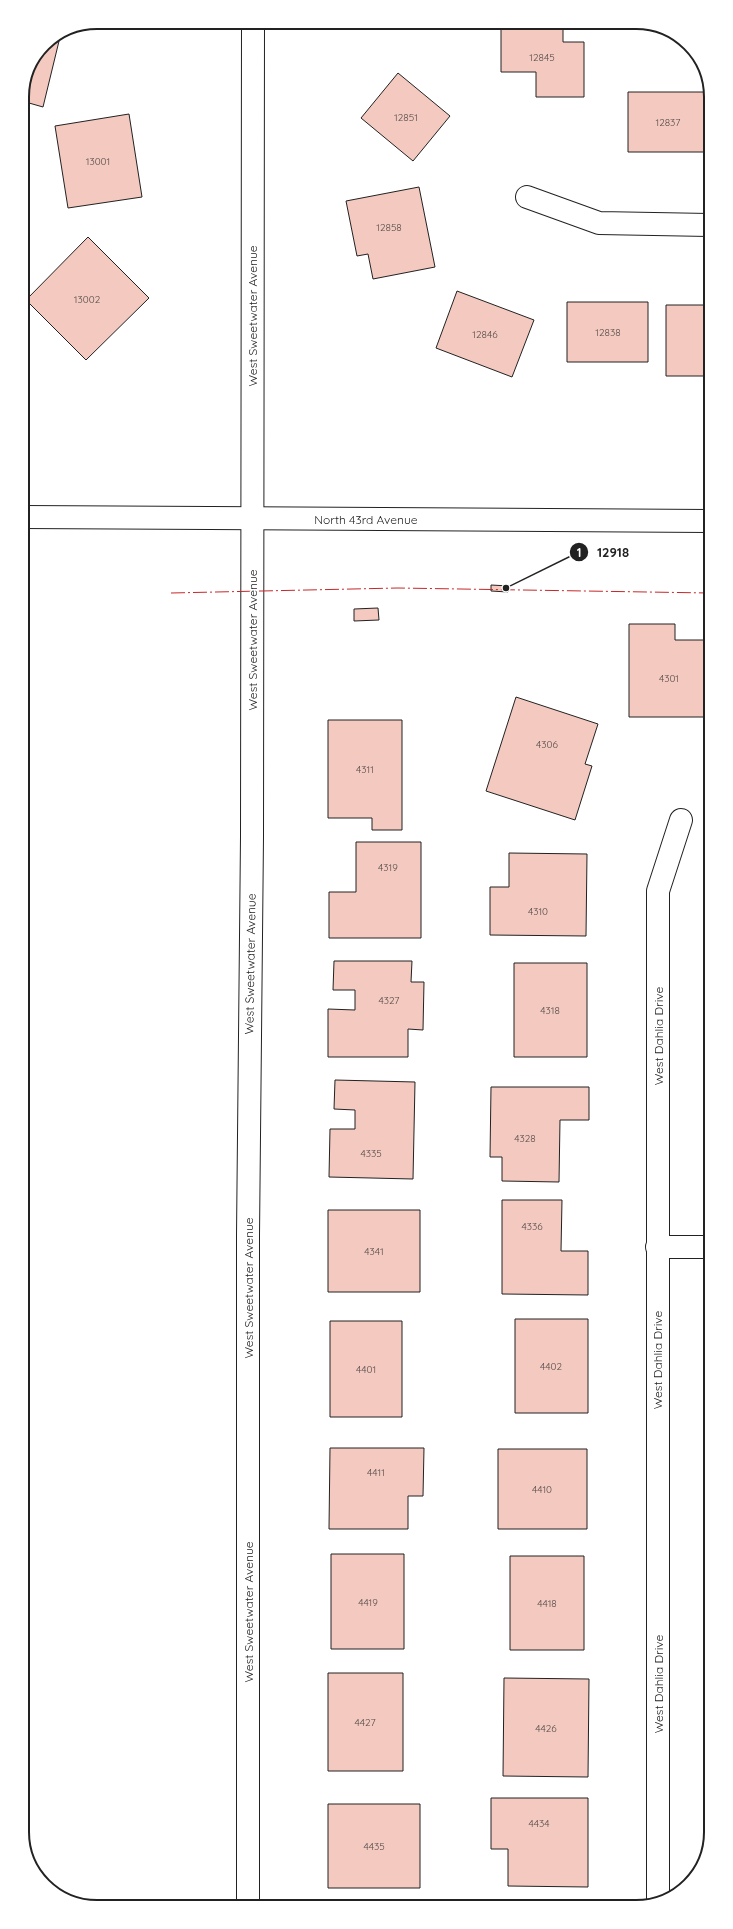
<svg xmlns="http://www.w3.org/2000/svg" width="733" height="1929" viewBox="0 0 733 1929" font-family="Quicksand,sans-serif">
<style>
.building{fill:#f3c9c0;stroke:#222}
.lines{fill:none;stroke-linecap:round;stroke-linejoin:round}
.minor-casing{stroke:#222;stroke-width:24}
.tertiary-casing{stroke:#222;stroke-width:24}
.secondary-casing{stroke:#222;stroke-width:24}
.minor{stroke:#fff;stroke-width:22}
.tertiary{stroke:#fff;stroke-width:22}
.secondary{stroke:#fff;stroke-width:22}
.power{stroke:#c62828;stroke-width:1;stroke-dasharray:14 3 2 3;stroke-linecap:butt}
.labels{text-anchor:middle;dominant-baseline:central;stroke-width:3;stroke-linejoin:round;paint-order:stroke}
.number-label{font-size:10px;fill:#564c4a}
.street-label{font-size:12px;fill:#222;stroke:#fff}
.rim{fill:none;stroke:#222;stroke-width:2}
.leader{fill:none;stroke:#222;stroke-width:1.5}
.callout-dot{fill:#222;stroke:#fff;stroke-width:1.5}
.mark-label{font-size:12px;text-anchor:middle;font-weight:bold;fill:#fff}
.callout-label{font-size:13px;text-anchor:middle;font-weight:bold;fill:#222;stroke:#fff;stroke-width:3;stroke-linejoin:round;paint-order:stroke}
</style>
<rect width="100%" height="100%" fill="#fff"/>
<path class="building" d="M501 22H563V42H584V97H536V72H501Z
M56 36 60 37 43 107 22 101V92L44 44Z
M398 73 450 116 413 161 361 118Z
M628 92H708L709 152H628Z
M129 114 142 197 68 208 55 126Z
M419 187 435 267 373 279 368 254 357 256 346 201Z
M88 237 149 298 86 360 26 300Z
M457 291 534 320 512 377 436 348Z
M567 302H648V362H567Z
M666 305H709V376H666Z
M491 585 509 586 508 592 491 591Z
M378 608 379 620 354 621V609Z
M629 624H675V640H709V717H629Z
M516 697 598 724 585 764 592 766 575 820 486 791Z
M328 720H402V830H372V818H328Z
M356 842H421V938H329V892H356Z
M509 853 587 854 586 936 490 935V887H509Z
M334 961H412L411 982H424L423 1030 408 1029V1057H328V1009L355 1010V990H333Z
M514 963H587V1057H514Z
M335 1080 415 1082 413 1179 329 1177 330 1129H355V1110L334 1109Z
M491 1087H589V1120H560L559 1182 502 1181V1157H490Z
M502 1200H562L561 1251H588V1295L502 1294Z
M328 1210H420V1292H328Z
M515 1319H588V1413H515Z
M330 1321H402V1417H330Z
M330 1448H424L423 1496H408V1529H329Z
M498 1449H587V1529H498Z
M331 1554H404V1649H331Z
M510 1556H584V1650H510Z
M328 1673H403V1771H328Z
M504 1678 589 1679 588 1777 503 1776Z
M491 1798H588V1887L508 1886V1849H491Z
M328 1804H420V1888H328Z"/>
<g class="lines">
<g class="minor-casing">
<path id="minor" d="M527 197 599 223 709 225
M657 1247H710
M658 1903V891L681 820"/>
</g>
<g class="tertiary-casing">
<path id="tertiary" d="M248 1906V1235L252 837 253 22"/>
</g>
<g class="secondary-casing">
<path id="secondary" d="M23 517 709 521"/>
</g>
<use href="#minor" class="minor"/>
<use href="#tertiary" class="tertiary"/>
<use href="#secondary" class="secondary"/>
<path class="power" d="M171 593 398 588 709 593"/>
</g>
<g class="labels">
<g class="number-label">
<text x="542" y="57">12845</text>
<text x="406" y="117">12851</text>
<text x="668" y="122">12837</text>
<text x="98" y="161">13001</text>
<text x="389" y="227">12858</text>
<text x="87" y="299">13002</text>
<text x="608" y="332">12838</text>
<text x="485" y="334">12846</text>
<text x="669" y="678">4301</text>
<text x="547" y="744">4306</text>
<text x="365" y="769">4311</text>
<text x="388" y="867">4319</text>
<text x="538" y="911">4310</text>
<text x="389" y="1000">4327</text>
<text x="550" y="1010">4318</text>
<text x="525" y="1138">4328</text>
<text x="371" y="1153">4335</text>
<text x="532" y="1226">4336</text>
<text x="374" y="1251">4341</text>
<text x="551" y="1366">4402</text>
<text x="366" y="1369">4401</text>
<text x="376" y="1472">4411</text>
<text x="542" y="1489">4410</text>
<text x="368" y="1602">4419</text>
<text x="547" y="1603">4418</text>
<text x="365" y="1722">4427</text>
<text x="546" y="1728">4426</text>
<text x="539" y="1823">4434</text>
<text x="374" y="1846">4435</text>
</g>
<g class="street-label">
<text transform="translate(252 316) rotate(-90)">West Sweetwater Avenue</text>
<text x="366" y="519">North 43rd Avenue</text>
<text transform="translate(252 640) rotate(-90)">West Sweetwater Avenue</text>
<text transform="translate(250 964) rotate(-89)">West Sweetwater Avenue</text>
<text transform="translate(658 1036) rotate(-90)">West Dahlia Drive</text>
<text transform="translate(248 1288) rotate(-90)">West Sweetwater Avenue</text>
<text transform="translate(657 1360) rotate(-90)">West Dahlia Drive</text>
<text transform="translate(248 1612) rotate(-90)">West Sweetwater Avenue</text>
<text transform="translate(658 1684) rotate(-90)">West Dahlia Drive</text>
</g>
</g>
<path d="M0 0H733V1929H0ZM97 29H636A68 68 0 0 1 704 97V1832A68 68 0 0 1 636 1900H97A68 68 0 0 1 29 1832V97A68 68 0 0 1 97 29Z" fill="#fff" fill-rule="evenodd"/>
<path class="rim" d="M97 29H636A68 68 0 0 1 704 97V1832A68 68 0 0 1 636 1900H97A68 68 0 0 1 29 1832V97A68 68 0 0 1 97 29Z"/>
<path class="leader" d="M506 588L579 552"/>
<g class="callout-dot">
<circle cx="506" cy="588" r="4"/>
<circle cx="579" cy="552" r="10"/>
</g>
<g class="mark-label">
<text x="579" y="557">1</text>
</g>
<g class="callout-label">
<text x="613" y="557">12918</text>
</g>
</svg>
